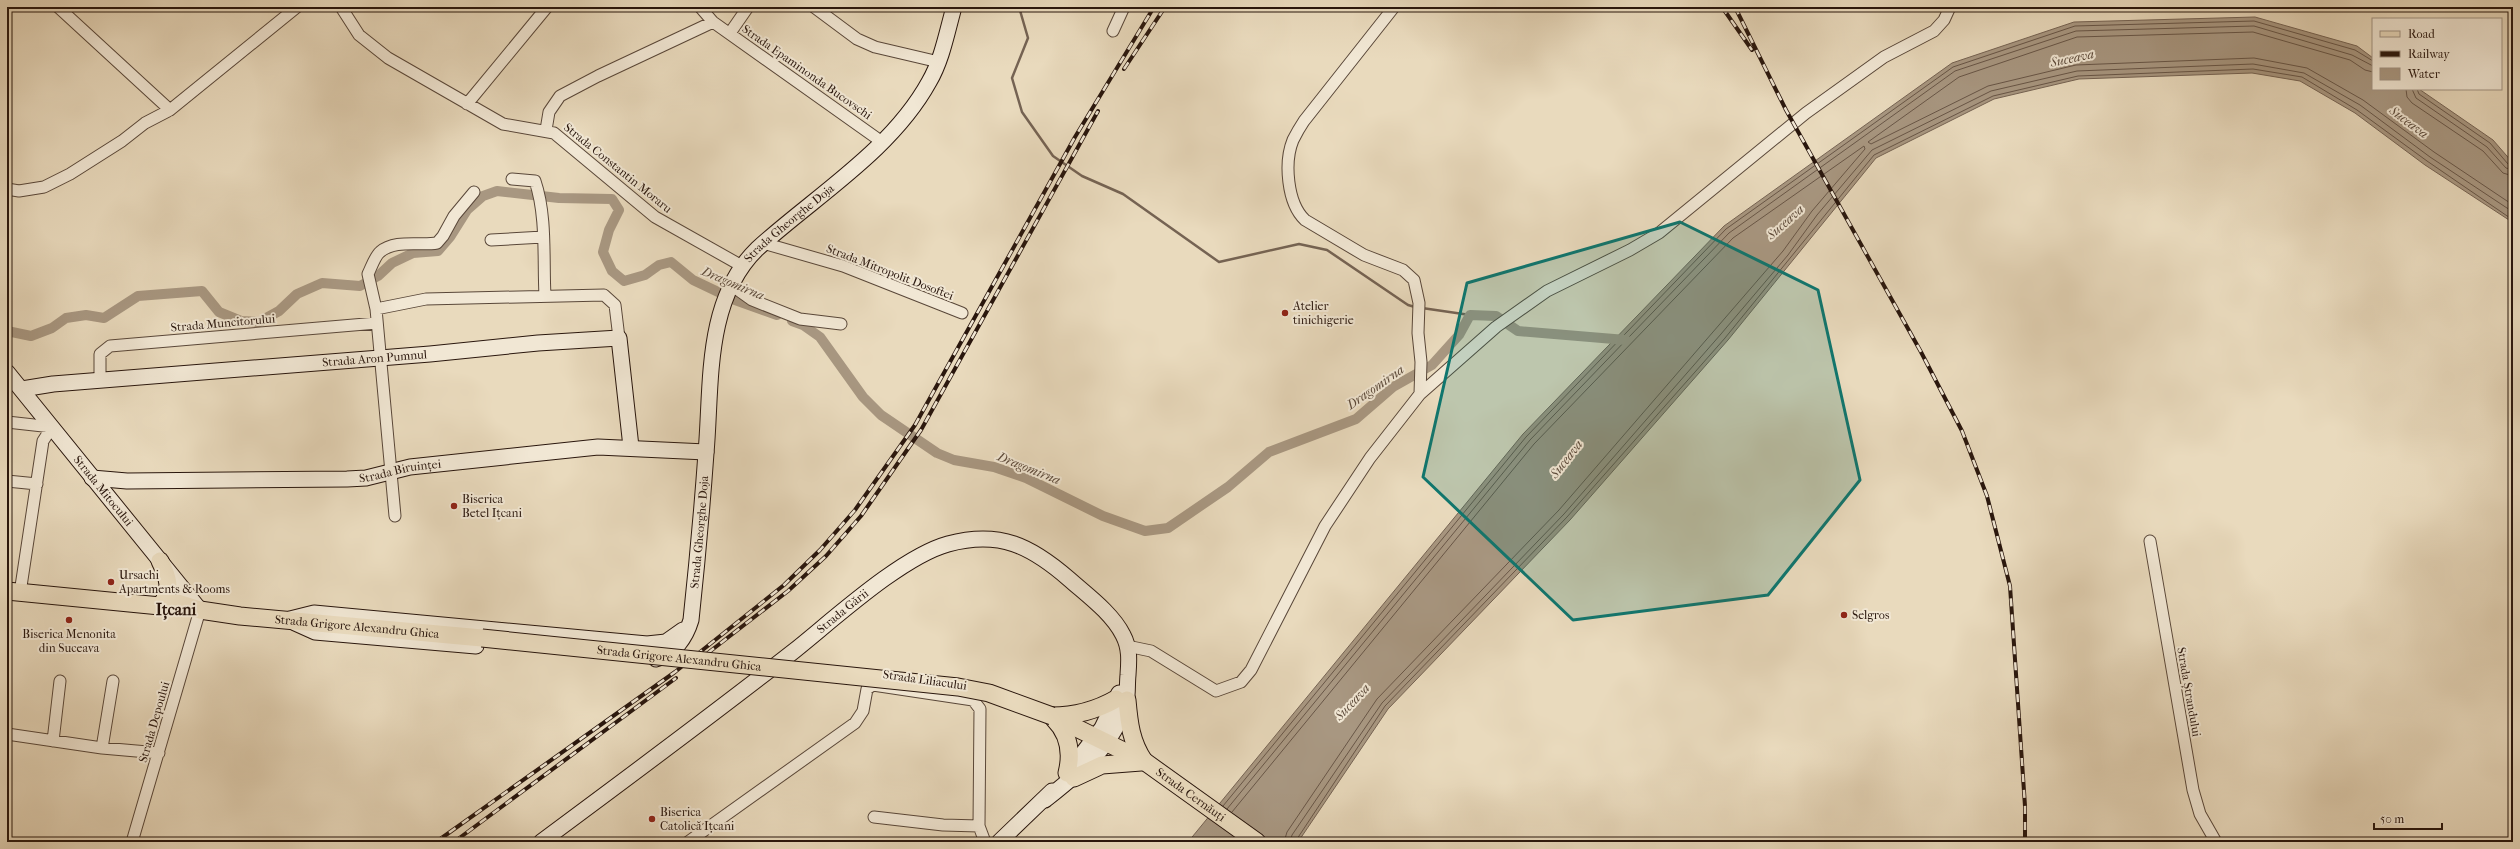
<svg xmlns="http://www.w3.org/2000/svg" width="2520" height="849" viewBox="0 0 2520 849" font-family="'IM FELL French Canon',serif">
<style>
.water{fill:#a89781;stroke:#756353}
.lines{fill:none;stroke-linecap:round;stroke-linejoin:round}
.shore{stroke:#685647;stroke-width:1}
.stream{stroke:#756353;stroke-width:2.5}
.canal{stroke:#a89781;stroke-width:10}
.street-casing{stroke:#594739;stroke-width:13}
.secondary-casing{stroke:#29160d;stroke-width:17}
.primary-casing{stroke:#29160d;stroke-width:19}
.street{stroke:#f1e7d4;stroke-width:11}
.secondary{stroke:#f1e7d4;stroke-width:15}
.primary{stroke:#e9dabd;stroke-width:17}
.rail-casing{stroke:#29160d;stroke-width:4}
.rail{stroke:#f1e7d4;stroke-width:2.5;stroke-dasharray:8;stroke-linecap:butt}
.primary-bridge-casing{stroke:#29160d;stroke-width:19;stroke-linecap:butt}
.primary-bridge{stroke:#e9dabd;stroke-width:17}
.marked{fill:#0f766e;fill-opacity:0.2;stroke:#0f766e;stroke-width:3;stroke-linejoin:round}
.poi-dot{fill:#8f2418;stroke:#f1e7d4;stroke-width:1.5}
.labels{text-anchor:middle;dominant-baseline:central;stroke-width:4;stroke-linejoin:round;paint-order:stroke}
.street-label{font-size:12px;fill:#29160d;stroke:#f1e7d4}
.poi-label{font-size:12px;fill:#29160d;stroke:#f1e7d4;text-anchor:start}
.water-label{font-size:13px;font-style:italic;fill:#5c4a3b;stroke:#f1e7d4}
.district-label{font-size:16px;font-weight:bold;fill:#29160d;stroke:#f1e7d4}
</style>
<rect width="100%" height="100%" fill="#e9dabd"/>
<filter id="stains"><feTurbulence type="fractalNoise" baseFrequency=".005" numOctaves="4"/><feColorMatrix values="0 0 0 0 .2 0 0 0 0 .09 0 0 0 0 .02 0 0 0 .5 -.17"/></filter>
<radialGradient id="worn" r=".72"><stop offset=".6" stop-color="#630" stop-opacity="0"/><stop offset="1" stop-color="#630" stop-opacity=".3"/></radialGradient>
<path class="water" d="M2255 17 2357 46 2373 58V89H2419L2493 140 2513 163V228L2509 220 2425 165 2355 113 2300 81 2252 73 2079 79 1994 99 1876 158 1728 340 1570 520 1388 709 1298 842H1188L1523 434 1724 226 1952 63 2074 22Z"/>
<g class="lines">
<path class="shore" d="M2373 72 2365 70 2350 60 2253 32 2077 37 1959 77 1868 142 1871 144 1988 86 2076 65 2254 58 2307 68 2363 100 2434 152 2513 205
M2406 89 2407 97 2412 103 2483 151 2503 173 2513 176
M2412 89 2416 98 2487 147 2506 168 2513 170
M2417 89 2419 94 2490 143 2508 164 2513 165
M1223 806 1526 437 1726 229 1953 67 2075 26 2254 21 2355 50 2373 61
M1227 809 1530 440 1729 233 1955 71 2076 31 2254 26 2352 55 2373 66
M1232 812 1534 444 1733 238 1864 146 1865 149 1812 211 1783 251 1559 510 1377 699 1287 832 1284 842
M1290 842 1292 835 1382 703 1564 514 1721 334 1788 255 1817 215 1872 150 1991 91 2077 71 2253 64 2304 73 2360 105 2430 157 2513 212
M1295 842 1385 706 1567 517 1725 338 1874 155 1993 96 2078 76 2253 69 2302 77 2357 110 2427 161 2513 220"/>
<path class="stream" d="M1019 7 1028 38 1012 78 1022 112 1053 156 1082 176 1123 194 1219 262 1299 244 1327 250 1408 305 1415 307
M1422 308 1470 315"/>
<path class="canal" d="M792 321 803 325 820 337 863 397 881 415 937 453 954 460 994 467 1026 478 1103 516 1145 531 1168 528 1228 487 1269 452 1356 419 1393 387 1432 365 1459 335 1470 315 1496 316 1518 331 1626 340
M7 331 31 336 52 328 66 318 86 315 104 318 138 296 202 291 219 312 241 321 259 322 279 311 297 294 322 283 360 286 378 276 392 263 413 253 438 251 450 237 467 210 483 196 497 191 559 198 612 199 619 210 609 230 603 252 612 271 624 281 645 275 659 265 671 262 693 280 735 300 777 315"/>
<g class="street-casing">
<path id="street" d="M58 7 170 110
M341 7 359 35 388 58 503 124 554 133 655 217 742 266
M700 7 713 22 882 142
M814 7 857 39 875 47 939 62
M1394 7 1304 121C1300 127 1296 134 1293 140 1284 162 1287 203 1305 220L1364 255 1403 270 1414 280 1419 303 1418 333 1421 362 1420 394
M1113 31 1124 7
M730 33 748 7
M467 104 547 7
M546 130 549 112 560 96 598 76 713 22
M512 179 535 181C547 216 543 260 545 296
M7 189 19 191 44 187 70 174 122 141 145 123 170 110 297 7
M491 240 543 237
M763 243 843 266 962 313
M731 285 752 300 800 319 841 324
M376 309 426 299 604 295 615 305 619 338
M100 380V354L110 346 377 323
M7 422 52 427
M7 481 37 484
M395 516 376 309 368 274C371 268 375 256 380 252 395 239 420 246 437 243L443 236 454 216 474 192
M2150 541 2193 790 2200 814 2216 842
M20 593 43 441 52 427
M1127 646 1151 651 1216 691 1241 682 1251 670 1325 526 1370 458 1420 394 1496 327 1547 291 1630 250 1659 233 1806 113 1884 57 1934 31 1944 20 1950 7
M7 734 102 748 159 753
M53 741 60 681
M102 748 113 681
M874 817 943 825 979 826
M132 842 200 610
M688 842 855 723 863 711 867 689 873 685 973 700 980 709 979 826 985 842"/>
</g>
<g class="secondary-casing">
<g id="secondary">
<path id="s1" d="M7 372 200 610"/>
<path id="s2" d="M22 389 53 384 430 354 538 343 619 338 631 447"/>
<path id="s3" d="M92 478 127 481 347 479 366 478 410 467 598 447 706 452"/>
<path d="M290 619 314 613 647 644 666 642 683 630"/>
<path d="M295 623 315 632 476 646"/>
<path id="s4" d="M656 659C674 655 686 637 691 620 697 564 702 509 706 453 712 385 704 301 757 249 814 197 891 151 929 82 942 60 947 32 954 7"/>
<path d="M1072 767 1102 728 1119 693"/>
<path id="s5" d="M541 842C626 779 711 716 794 651 833 620 901 557 948 544 1000 530 1031 546 1069 579 1087 595 1112 613 1123 635 1130 648 1129 661 1128 675 1127 684 1128 694 1126 703 1114 746 1079 773 1045 800"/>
<path d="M999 842 1052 791"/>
</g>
</g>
<g class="primary-casing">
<g id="primary">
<path id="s6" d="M7 591 160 606 178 603 200 610 240 616 482 638"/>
<path d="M160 606C173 591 168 577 160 561"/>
<path d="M1127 700C1129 723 1131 742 1144 761"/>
<path id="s7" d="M1052 716 1144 761 1257 842"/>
<path d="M1052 716C1076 716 1095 711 1116 699"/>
<path d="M1054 719C1069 734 1072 753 1067 773"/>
<path d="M1074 778 1102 765 1141 762"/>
</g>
</g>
<use href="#street" class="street"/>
<use href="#secondary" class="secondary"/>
<use href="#primary" class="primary"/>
<g class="rail-casing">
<path id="rail" d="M1722 7 1752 50
M1735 7 1786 110 1921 352 1962 431 1987 496 2010 586 2025 806V842
M1124 69 1165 7
M695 663 788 591 826 556 861 516 921 430 1098 111
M436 842 675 672 784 585 820 550 855 510 915 425 1075 137 1154 7
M454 842 676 678"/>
</g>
<use href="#rail" class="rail"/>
<g class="primary-bridge-casing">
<g id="primary-bridge">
<path id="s8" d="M482 638 958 687 989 693 1052 716"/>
</g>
</g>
<use href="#primary-bridge" class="primary-bridge"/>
</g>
<path class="marked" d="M1680 222 1818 290 1860 480 1768 595 1573 620 1423 477 1467 283Z"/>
<g class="poi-dot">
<circle cx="1285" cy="313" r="4"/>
<circle cx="454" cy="506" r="4"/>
<circle cx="111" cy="582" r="4"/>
<circle cx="1844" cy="615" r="4"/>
<circle cx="69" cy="620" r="4"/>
<circle cx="652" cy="819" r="4"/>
</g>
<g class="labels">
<g class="street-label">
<text transform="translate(807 72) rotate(35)">Strada Epaminonda Bucovschi</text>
<text transform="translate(618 168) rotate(39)">Strada Constantin Moraru</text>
<text stroke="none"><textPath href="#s4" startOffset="479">Strada Gheorghe Doja</textPath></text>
<text transform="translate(890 272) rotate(21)">Strada Mitropolit Dosoftei</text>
<text transform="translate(223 323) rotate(-5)">Strada Muncitorului</text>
<text stroke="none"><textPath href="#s2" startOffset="354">Strada Aron Pumnul</textPath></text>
<text stroke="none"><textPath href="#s3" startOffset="309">Strada Biruinței</textPath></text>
<text stroke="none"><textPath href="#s1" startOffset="153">Strada Mitocului</textPath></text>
<text stroke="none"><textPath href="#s4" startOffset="143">Strada Gheorghe Doja</textPath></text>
<text stroke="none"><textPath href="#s5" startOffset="380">Strada Gării</textPath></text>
<text stroke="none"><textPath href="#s6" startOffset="353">Strada Grigore Alexandru Ghica</textPath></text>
<text stroke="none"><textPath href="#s8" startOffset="198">Strada Grigore Alexandru Ghica</textPath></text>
<text transform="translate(925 680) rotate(8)">Strada Liliacului</text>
<text transform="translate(2189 692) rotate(80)">Strada Ștrandului</text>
<text transform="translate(154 722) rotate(-74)">Strada Depoului</text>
<text stroke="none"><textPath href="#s7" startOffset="160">Strada Cernăuți</textPath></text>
</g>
<g class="poi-label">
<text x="1293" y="306">Atelier<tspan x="1293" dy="14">tinichigerie</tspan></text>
<text x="462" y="499">Biserica<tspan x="462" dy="14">Betel Iţcani</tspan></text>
<text x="119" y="575">Ursachi<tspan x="119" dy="14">Apartments &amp; Rooms</tspan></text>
<text x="1852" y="615">Selgros</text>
<text x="69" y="634" text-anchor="middle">Biserica Menonita<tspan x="69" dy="14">din Suceava</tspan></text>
<text x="660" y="812">Biserica<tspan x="660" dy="14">Catolică Ițcani</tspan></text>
</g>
<g class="water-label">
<text transform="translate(2072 58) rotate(-12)">Suceava</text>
<text transform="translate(2409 122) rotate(37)">Suceava</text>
<text transform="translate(1785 222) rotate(-42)">Suceava</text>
<text transform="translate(733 283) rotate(23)">Dragomirna</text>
<text transform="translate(1375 387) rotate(-35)">Dragomirna</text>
<text transform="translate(1566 459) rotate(-52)">Suceava</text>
<text transform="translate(1029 468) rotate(22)">Dragomirna</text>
<text transform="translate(1352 702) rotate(-47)">Suceava</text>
</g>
<g class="district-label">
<text x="176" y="609">Ițcani</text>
</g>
</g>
<rect width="2520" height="849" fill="none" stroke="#e9dabd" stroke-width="24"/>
<rect x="8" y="8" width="2504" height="833" fill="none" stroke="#29160d" stroke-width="2"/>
<rect x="12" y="12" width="2496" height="825" fill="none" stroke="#29160d"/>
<rect x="2372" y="18" width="130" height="72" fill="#f1e7d4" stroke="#a19384"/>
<rect x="2380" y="31" width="20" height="6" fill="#e9dabd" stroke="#a19384"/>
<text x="2408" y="38" font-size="12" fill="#29160d">Road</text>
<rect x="2380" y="51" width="20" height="6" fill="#29160d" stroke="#a19384"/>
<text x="2408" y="58" font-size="12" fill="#29160d">Railway</text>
<rect x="2380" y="68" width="20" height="12" fill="#a89781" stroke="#a19384"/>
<text x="2408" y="78" font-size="12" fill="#29160d">Water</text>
<path d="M2374 823v6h68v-6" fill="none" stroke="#29160d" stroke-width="2"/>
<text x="2380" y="823" font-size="12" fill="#29160d" stroke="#f1e7d4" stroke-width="3" paint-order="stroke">50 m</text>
<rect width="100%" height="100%" filter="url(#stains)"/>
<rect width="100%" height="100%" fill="url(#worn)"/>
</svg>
